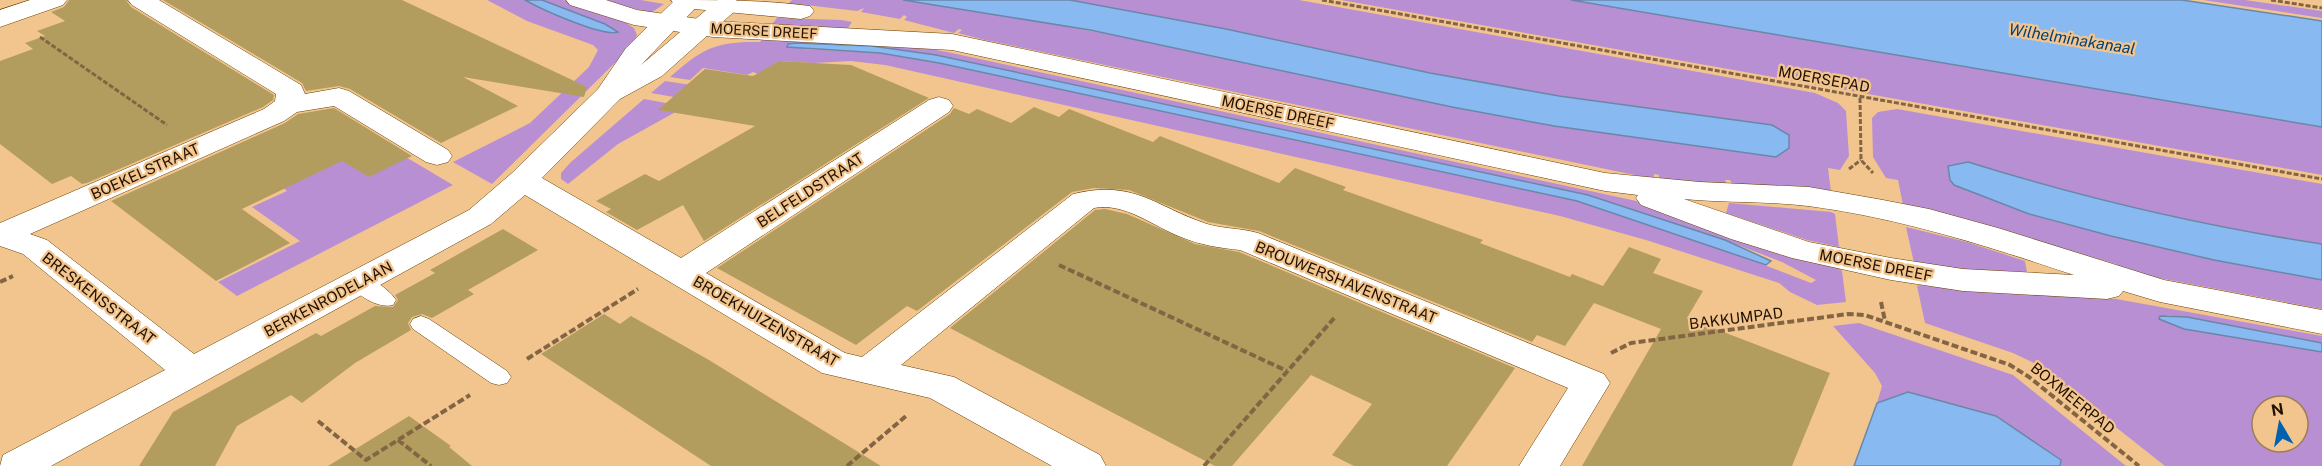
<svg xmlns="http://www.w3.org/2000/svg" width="2322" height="466" viewBox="0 0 2322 466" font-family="'Public Sans',sans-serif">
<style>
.green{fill:#b98fd4;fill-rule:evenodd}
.water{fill:#88b9f1;stroke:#6987a9;stroke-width:1.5}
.building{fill:#b39d5e}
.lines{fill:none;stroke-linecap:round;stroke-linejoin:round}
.service-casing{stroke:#664001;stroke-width:1}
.minor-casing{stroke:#664001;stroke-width:1}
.tertiary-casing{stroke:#664001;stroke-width:1}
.path-far1{stroke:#836543;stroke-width:3;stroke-dasharray:5 2;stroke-linecap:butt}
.path{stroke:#836543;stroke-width:4;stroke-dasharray:7 3;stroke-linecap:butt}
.service{fill:#fff;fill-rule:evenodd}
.minor{fill:#fff;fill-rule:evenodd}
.tertiary{fill:#fff;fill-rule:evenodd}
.labels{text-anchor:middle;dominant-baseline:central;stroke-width:4.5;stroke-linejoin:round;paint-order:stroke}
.far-street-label{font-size:14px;fill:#211100;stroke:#f2c58f}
.street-label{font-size:15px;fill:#211100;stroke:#f2c58f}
.water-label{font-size:16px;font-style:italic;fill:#00427b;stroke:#f2c58f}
</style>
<rect width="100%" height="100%" fill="#f2c58f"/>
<path class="green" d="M487 0H525L552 13 604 32 614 29 542 0H563L625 22 634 28 637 35 630 48 492 184 453 162 530 123 589 67 598 50 593 45 527 21Z
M602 0H641L664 4 651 13Z
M792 0H902L1033 20 1206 53 1452 107 1554 126 1776 157 1789 148 1771 125C1657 110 1543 96 1430 73 1310 49 1191 22 1070 0H1299L1815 93 1838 103 1846 111 1849 156 1840 170 1828 168 1831 192 1733 185 1730 180H1725L1727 185 1659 180V175L1654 174V179L985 40 958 33 962 30 959 29 954 33 904 20 907 17 904 15 900 19 861 12 864 8 857 11 789 3Z
M1341 0H1571L2322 127V175Z
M2203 0H2245L2322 11V18Z
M777 18 842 20 852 22 848 28 772 24Z
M765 36 907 45 947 52 1641 202 1839 268 1842 271 1846 302 1817 305 1790 292 1779 283 1646 240 1560 216 885 65 851 61 814 63 779 61 758 74 753 72 747 75 703 68 690 80 670 77C703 48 716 41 760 42ZM841 44 951 58 1588 195 1725 240 1782 262 1816 280 1811 283 1733 253 1577 201 950 65 880 53 803 49Z
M665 81 717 89 618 144 568 184 561 179V173L571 162 644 99 666 103 685 99 651 93Z
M1897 109 2322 184V244C2202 226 2084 198 1968 162L1953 183 2029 214 2060 223 2214 260 2322 280V309L2117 270 2116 264 1903 205 1898 180 1886 178 1873 157 1872 118 1878 112Z
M377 140 453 185 237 296 218 282 300 241 252 207 287 191 280 185Z
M1729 203 1831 212 1835 214 1839 247 1807 240 1726 213Z
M1906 227 1967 242 2025 261 2027 272 1973 270 1914 263Z
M1920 285 1955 289 2116 299 2322 336V343L2167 315 2184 329 2322 352V466H2165L2036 364 2013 353 1925 323 1917 286ZM2262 406H2298V442H2262Z
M1859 323 2013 375 2126 466H2060L2061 460 1997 416 1908 392 1877 403 1882 386 1875 373 1833 326Z"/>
<path class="water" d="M525 0H542L605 24 618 32C602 37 541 9 525 0Z
M903 0H1070L1226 29 1430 73 1559 96 1772 125 1789 135V148L1776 157 1554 126 1452 107 1090 30Z
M1571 0H2182L2322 21V127Z
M796 43 872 46 936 55 1588 195 1725 240 1771 261 1766 265 1577 201 939 63 880 53 787 47 788 44Z
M1968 162C2084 198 2202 226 2322 244V280L2214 260 2111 236 2029 214 1954 185 1950 180 1948 166Z
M2160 316 2187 317 2322 343V352L2184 329 2159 319Z
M1908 392 1996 416 2061 460 2060 466H1854L1877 403Z"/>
<path class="building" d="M69 0H126L131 7 274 95 273 100 263 107 87 183 82 184 71 176 52 184 0 144V61L33 49 25 43 45 36 37 31 65 21 51 12 64 7Z
M163 0H402L587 87 584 97 463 77 518 106 441 143 350 89 339 86 306 91 302 83Z
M779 61 851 65 929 98 704 241 683 205 637 230 606 212 611 209 596 201 645 174 659 181 755 126 658 110 705 69 753 76Z
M1034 107 1059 117 1069 109 1153 142 1160 136 1279 183 1295 168 1346 187 1343 190 1483 240 1480 243 1570 277 1572 274 1603 286 1629 247 1661 259 1653 273 1703 291 1687 318 1830 373 1792 466H1582L1661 329 1594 303 1565 346 1537 335 1532 342 1259 231 1208 222 1129 190 1094 188 1072 192 917 311 907 306 856 345 717 268 950 114 954 108 969 114 977 109 1011 123Z
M334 108 412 156 369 177 342 161 242 209 290 243 216 281 111 201 285 123 298 114Z
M1105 209 1127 214 1195 244 1239 252 1515 368 1447 466H1354L1332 455 1372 404 1311 375 1232 466H1215L950 328 1095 210Z
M503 229 538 250 468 290 474 294 432 318 422 314 412 317 408 323 411 330 355 363 302 403 291 395 237 426 215 466H139L173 412 316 333 321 336 375 306 393 307 398 300 395 295 435 273 430 270Z
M604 314 620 324 631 316 709 360 881 466H711L541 354Z
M409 416 451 446 449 447 472 466H328Z"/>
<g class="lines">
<g class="service-casing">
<path id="service" d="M359 275C372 278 389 289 396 300L393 305C378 309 356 295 348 282L351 277Z
M421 316 429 319 507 371 511 377 507 383 499 385 491 383 413 329 410 324 413 319Z"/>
</g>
<g class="minor-casing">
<path id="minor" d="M30 0H67L63 5 0 27V10Z
M128 0H159L301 85 305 94 339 88 349 91 448 150 452 156 448 162 437 165 426 162 334 106 297 112 284 121 30 234 47 240 194 354 469 210 512 173 598 89 626 48 675 0 702 1 641 65 718 0H736L740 5 736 10 662 76 620 99 542 178 681 258 929 100 939 97 949 100 953 106 949 112 706 273 845 353 862 357 1073 194C1134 179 1154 206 1207 224 1223 229 1241 228 1258 233L1604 374 1610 383 1560 466H1519L1568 388 1240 250C1220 248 1200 245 1181 237 1154 227 1125 202 1094 208L901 365 954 377 1100 455 1106 466H1052L930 398 822 373 525 195 491 224 51 466H0L3 455 165 370 23 254 0 246V223L264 109 275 101 276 94 132 5Z"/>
</g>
<g class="tertiary-casing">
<path id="tertiary" d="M566 0H606L637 10 713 21 952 34 1605 173 1700 182 1809 187 1883 200 1929 209 1998 228 2164 280 2322 310V334L2160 302 2123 291 2119 296 2107 299 1963 291 1891 280 1792 258 1731 239 1641 205 1636 198 1638 195 1605 191 952 50 713 37 634 25 570 5ZM1684 199C1725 203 1767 201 1808 206 1900 218 1987 246 2074 275L1963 269 1891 258 1809 242Z
M671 0C716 0 766 0 810 6L814 11 810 16 801 19 684 8 675 5Z"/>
</g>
<path class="path-far1" d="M1322 0 2322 179
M2271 0 2322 8
M40 37 167 125
M1860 98 1861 160 1873 173
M1849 169 1861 160"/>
<path class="path" d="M1059 265 1287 371
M0 282 13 276
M1881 302 1885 321
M1611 353 1631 343 1848 314 1865 315 2010 365 2029 377 2139 466
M527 359 638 289
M318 421 366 460 470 395
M398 440 431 466
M847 466 906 416
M1204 466 1336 316"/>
<use href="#service" class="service"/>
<use href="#minor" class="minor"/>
<use href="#tertiary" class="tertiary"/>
</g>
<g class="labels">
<g class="far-street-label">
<text transform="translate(764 31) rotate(3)">MOERSE DREEF</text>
</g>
<g class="street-label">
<text transform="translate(1824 79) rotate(10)">MOERSEPAD</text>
<text transform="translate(1278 112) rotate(12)">MOERSE DREEF</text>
<text transform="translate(145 171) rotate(-24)">BOEKELSTRAAT</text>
<text transform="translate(810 190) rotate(-33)">BELFELDSTRAAT</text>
<text transform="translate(1876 265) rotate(11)">MOERSE DREEF</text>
<text transform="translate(1346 282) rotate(22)">BROUWERSHAVENSTRAAT</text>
<text transform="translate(99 298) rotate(38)">BRESKENSSTRAAT</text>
<text transform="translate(328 299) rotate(-28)">BERKENRODELAAN</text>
<text transform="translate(1736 318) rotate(-7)">BAKKUMPAD</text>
<text transform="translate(766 321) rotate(30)">BROEKHUIZENSTRAAT</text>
<text transform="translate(2073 398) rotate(39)">BOXMEERPAD</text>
</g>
<g class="water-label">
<text transform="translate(2072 39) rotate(9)">Wilhelminakanaal</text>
</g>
</g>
<g transform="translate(2280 424) rotate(350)"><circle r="28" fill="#f2c58f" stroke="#9e7d56" stroke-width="1.5"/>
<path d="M0-4.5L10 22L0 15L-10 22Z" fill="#0161ae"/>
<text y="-9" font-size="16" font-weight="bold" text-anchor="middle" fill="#211100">N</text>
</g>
</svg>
